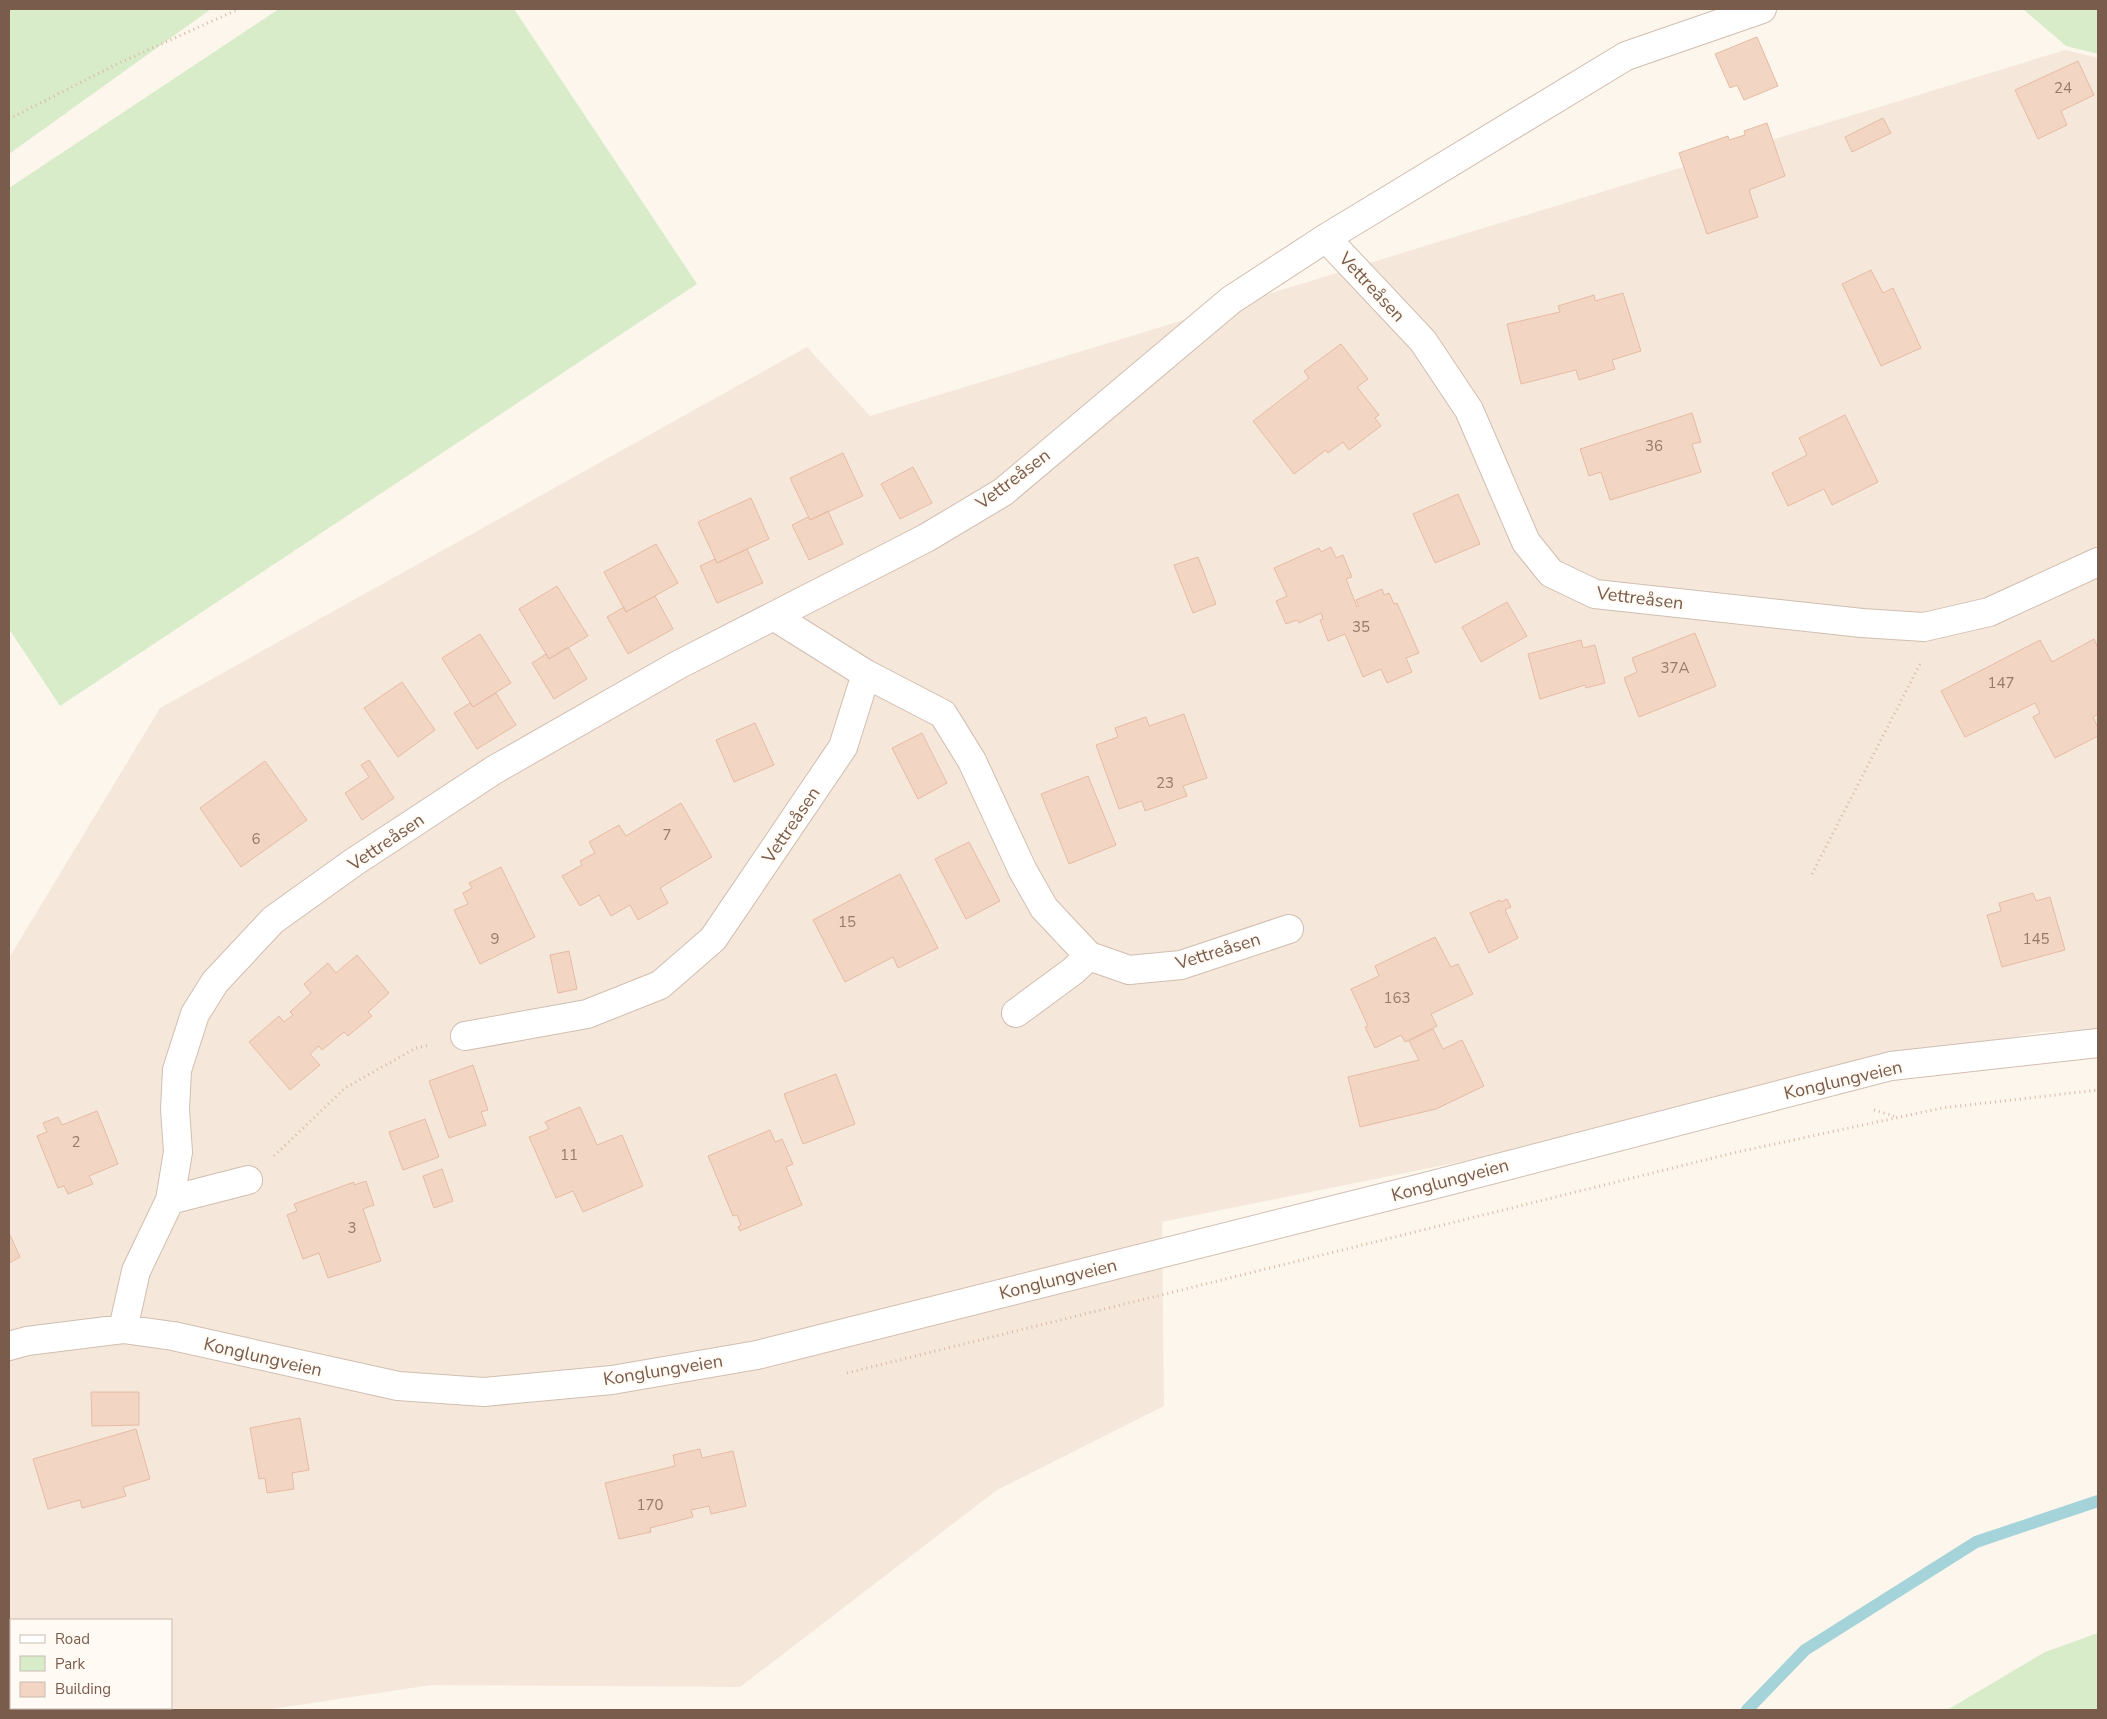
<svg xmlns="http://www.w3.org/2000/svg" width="2107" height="1719" viewBox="0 0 2107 1719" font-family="'Nunito Sans',sans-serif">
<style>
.residential{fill:#f5e8da;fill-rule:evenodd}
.green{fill:#d8ecc9}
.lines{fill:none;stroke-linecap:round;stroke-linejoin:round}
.stream{stroke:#a5d3da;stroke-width:12}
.building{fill:#f3d5c3;stroke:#e6bba3}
.minor-casing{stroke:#d1beb0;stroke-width:30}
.path{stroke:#d9b8a5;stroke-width:3;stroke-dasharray:1 4;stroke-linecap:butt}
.minor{stroke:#fff;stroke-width:28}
.labels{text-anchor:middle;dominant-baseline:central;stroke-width:4;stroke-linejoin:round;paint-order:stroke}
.number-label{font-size:15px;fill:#987a6a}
.street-label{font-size:18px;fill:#7a5c4d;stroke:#fffaf3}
</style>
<rect width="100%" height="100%" fill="#fdf6ec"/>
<path class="residential" d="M2065 50 2098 58V1030L2041 1032 1868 1065 1722 1109 1162 1222 1164 1406 997 1490 740 1687 432 1685 265 1710H9V958L160 708 807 347 870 416ZM11 1620H171V1708H11Z"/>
<path class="green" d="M9 9H211L9 154Z
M279 9H514L697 284 60 706 9 629V188Z
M2023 9H2098V54L2066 46Z
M2098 1633V1710H1947L2045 1652Z"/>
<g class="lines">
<path class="stream" d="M1747 1710 1805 1650 1976 1542 2098 1501"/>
</g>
<path class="building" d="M1757 37 1778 86 1744 100 1737 85 1730 88 1715 54Z
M2078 61 2094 95 2061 111 2067 125 2038 139 2015 90Z
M1883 118 1891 133 1852 152 1845 137Z
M1767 123 1785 176 1749 190 1758 217 1707 234 1679 153 1728 136 1729 140 1745 135 1744 131Z
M1871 270 1883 293 1893 288 1921 348 1881 366 1842 284Z
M1623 293 1641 351 1612 360 1615 369 1579 380 1576 370 1521 384 1507 324 1560 312 1558 306 1594 295 1595 301Z
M1341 344 1368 379 1357 387 1379 415 1375 418 1381 426 1349 450 1343 442 1328 453 1326 450 1294 474 1253 421 1309 378 1304 371Z
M1692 413 1701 442 1692 444 1701 472 1610 500 1601 472 1589 476 1580 449Z
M1845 415 1878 482 1832 505 1824 489 1788 506 1772 473 1807 455 1799 438Z
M843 453 863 496 810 520 790 478Z
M913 467 932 503 900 519 881 484Z
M1458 494 1480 544 1435 563 1413 514Z
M751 498 769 539 717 563 698 522Z
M828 511 843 544 809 560 792 525 808 517 810 520Z
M656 544 678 583 626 612 604 572Z
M1331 547 1336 558 1343 555 1352 577 1346 579 1357 607 1359 606 1356 600 1382 589 1384 595 1389 593 1394 604 1397 603 1419 653 1406 658 1412 672 1387 683 1381 669 1363 677 1345 634 1328 641 1320 620 1323 619 1321 613 1299 623 1297 620 1286 624 1276 601 1287 596 1274 568 1319 548 1321 552Z
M747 549 763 583 717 603 700 566 715 559 717 563Z
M1198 557 1216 604 1193 613 1174 565Z
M557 586 588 636 549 659 519 609Z
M655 596 673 629 628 654 607 617 624 607 626 612Z
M1507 602 1527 636 1481 662 1462 627Z
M1695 633 1716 686 1639 717 1624 678 1637 672 1632 658Z
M480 634 511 683 473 707 442 658Z
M2094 639 2098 648V714L2093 717 2098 728V736L2055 758 2033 717 2040 713 2035 703 1965 737 1941 691 2040 640 2052 662Z
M1581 640 1583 648 1595 645 1605 683 1586 688 1585 685 1540 699 1528 654Z
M568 647 587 679 554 699 532 663 546 654 549 659Z
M402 682 435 730 398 757 364 708Z
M496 693 516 725 477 749 454 713 470 703 473 707Z
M1184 714 1207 778 1183 786 1187 796 1145 811 1142 801 1119 809 1096 745 1118 737 1115 728 1146 717 1149 726Z
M755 723 774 765 734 782 716 740Z
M922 733 947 783 918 799 892 748Z
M369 760 394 798 362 820 345 793 369 777 361 765Z
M265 761 307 820 241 867 200 808Z
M1088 776 1116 845 1069 864 1041 794Z
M681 803 712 857 660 888 668 903 638 920 630 905 611 916 599 895 580 906 562 876 582 865 580 861 595 853 589 842 619 825 626 836Z
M969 842 1000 901 966 919 935 859Z
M501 867 535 937 480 964 454 910 468 904 463 893 472 888 469 883Z
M900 874 938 948 898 968 893 957 845 982 813 920Z
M2033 893 2036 901 2050 897 2065 950 2002 967 1987 915 2001 911 1999 903Z
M1507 899 1511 907 1505 910 1518 938 1489 953 1470 913 1500 900 1501 902Z
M1435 937 1451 967 1458 964 1473 994 1431 1014 1437 1026 1405 1042 1401 1035 1375 1048 1365 1027 1368 1026 1351 989 1379 976 1375 966Z
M569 951 577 989 558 993 550 955Z
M357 955 389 993 368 1012 372 1016 348 1036 344 1032 322 1050 319 1046 310 1054 320 1065 290 1090 249 1042 279 1016 284 1022 293 1015 290 1012 311 993 304 984 328 963 336 973Z
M1433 1029 1443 1049 1462 1040 1484 1086 1436 1109 1360 1127 1348 1077 1419 1060 1409 1041Z
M473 1065 488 1110 481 1112 486 1125 449 1138 429 1081Z
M836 1074 855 1124 803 1144 784 1094Z
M580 1107 597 1145 622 1135 643 1186 583 1212 573 1191 556 1198 529 1137 549 1129 545 1122Z
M97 1111 118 1164 89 1176 93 1184 68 1194 64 1186 58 1188 37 1136 47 1132 43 1123 58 1117 62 1125Z
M425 1119 439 1157 403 1170 389 1132Z
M770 1130 775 1142 782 1139 793 1164 786 1167 802 1205 740 1231 738 1227 741 1225 737 1215 733 1216 708 1156Z
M442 1169 453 1201 434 1208 423 1176Z
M366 1181 374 1205 363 1209 381 1261 328 1278 319 1253 303 1259 287 1215 297 1211 294 1204 354 1182V1185Z
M9 1233 20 1257 9 1263Z
M91 1392H139V1425L92 1426Z
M300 1418 309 1470 292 1473 294 1489 267 1493 265 1478 259 1479 250 1428Z
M136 1429 150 1479 123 1487 126 1496 82 1508 80 1500 48 1509 33 1459Z
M700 1449 702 1458 733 1451 746 1506 711 1514 709 1506 691 1510 693 1517 650 1528 651 1532 619 1539 605 1483 675 1466 673 1455Z"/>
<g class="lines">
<g class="minor-casing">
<path id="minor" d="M1326 238 1423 341 1469 410 1526 542 1551 573 1595 594 1862 623 1924 627 1989 612 2098 562
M775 617 866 674 943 714 972 761 1023 871 1044 908 1089 956 1129 970 1181 965 1289 929
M1016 1013 1073 971 1089 956
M465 1036 587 1014 660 985 713 939 843 747 866 674
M170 1200 248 1180
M123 1329 136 1271 170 1200 178 1152 175 1109 177 1070 195 1014 215 982 273 920 354 862 494 770 678 665 926 538 1003 492 1231 300 1326 238 1626 56 1762 9
M9 1346 27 1341 123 1329 173 1336 398 1386 484 1392 612 1380 757 1355 1421 1188 1891 1066 2098 1043"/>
</g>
<path class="path" d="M9 119 117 64 239 9
M1812 874 1920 664
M1874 1110 1897 1117
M274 1156 345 1088 416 1048 430 1045
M847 1373 1733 1153 1942 1108 2098 1090"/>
<use href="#minor" class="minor"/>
</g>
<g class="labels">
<g class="number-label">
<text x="2063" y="88">24</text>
<text x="1654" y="446">36</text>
<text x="1361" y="627">35</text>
<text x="1675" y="668">37A</text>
<text x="2001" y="683">147</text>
<text x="1165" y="783">23</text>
<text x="667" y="835">7</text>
<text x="256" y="839">6</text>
<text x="847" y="922">15</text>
<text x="495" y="939">9</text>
<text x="2036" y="939">145</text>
<text x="1397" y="998">163</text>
<text x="76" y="1142">2</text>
<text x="569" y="1155">11</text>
<text x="352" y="1228">3</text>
<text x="650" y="1505">170</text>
</g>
<g class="street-label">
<text transform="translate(1372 287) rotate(47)">Vettreåsen</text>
<text transform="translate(1013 479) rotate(-37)">Vettreåsen</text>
<text transform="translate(1640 598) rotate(7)">Vettreåsen</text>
<text transform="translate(791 825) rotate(-56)">Vettreåsen</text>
<text transform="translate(386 842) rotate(-34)">Vettreåsen</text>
<text transform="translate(1218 951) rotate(-17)">Vettreåsen</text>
<text transform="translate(1843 1080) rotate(-13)">Konglungveien</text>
<text transform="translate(1450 1180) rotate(-15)">Konglungveien</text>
<text transform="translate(1058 1279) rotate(-14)">Konglungveien</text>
<text transform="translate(263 1357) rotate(13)">Konglungveien</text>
<text transform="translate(663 1370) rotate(-9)">Konglungveien</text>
</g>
</g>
<rect width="2107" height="1719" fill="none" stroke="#7a5c4d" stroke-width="20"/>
<rect x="10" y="1619" width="162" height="90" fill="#fffaf3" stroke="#cabbb1"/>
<rect x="20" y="1635" width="25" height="8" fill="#ffffff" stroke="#cabbb1"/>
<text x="55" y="1644" font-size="15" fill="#7a5c4d">Road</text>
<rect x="20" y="1656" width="25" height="15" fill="#d8ecc9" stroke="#cabbb1"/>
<text x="55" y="1669" font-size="15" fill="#7a5c4d">Park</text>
<rect x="20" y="1682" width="25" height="15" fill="#f3d5c3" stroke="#cabbb1"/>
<text x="55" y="1694" font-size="15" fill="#7a5c4d">Building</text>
</svg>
